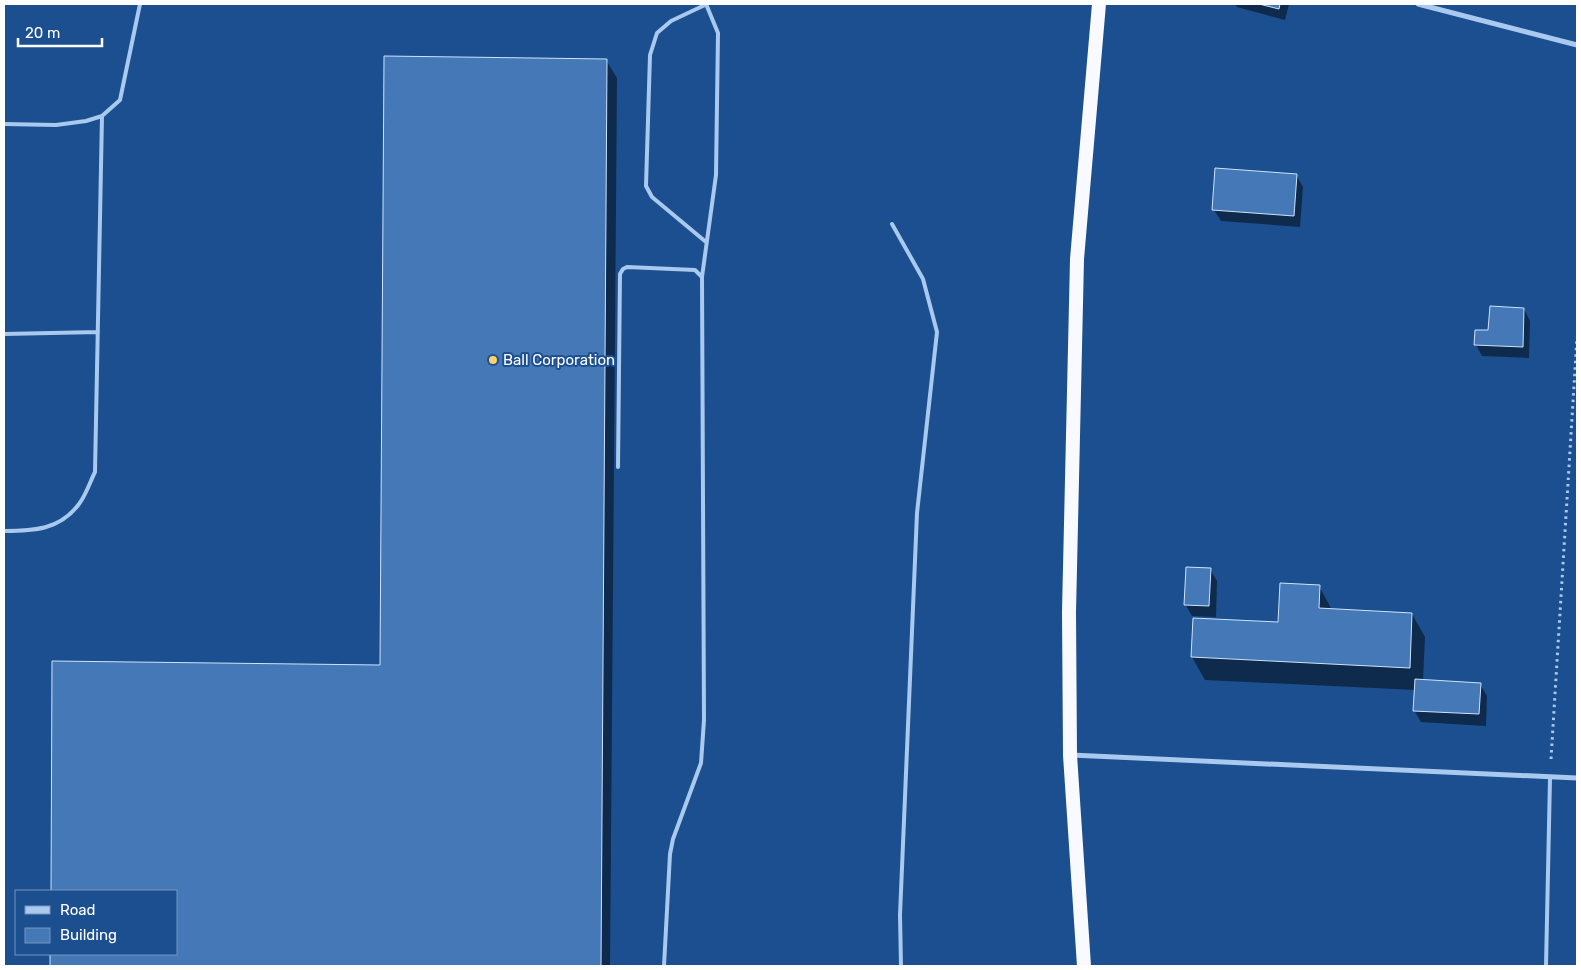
<svg xmlns="http://www.w3.org/2000/svg" width="1581" height="970" viewBox="0 0 1581 970" font-family="Rubik,sans-serif">
<style>
.shadow{fill:#0007}
.building{fill:#4478b7;stroke:#cfe3fa}
.lines{fill:none;stroke-linecap:round;stroke-linejoin:round}
.path{stroke:#a9c9ee;stroke-width:3;stroke-dasharray:2.5 4;stroke-linecap:butt}
.service{stroke:#a9c9ee;stroke-width:4}
.minor{stroke:#a9c9ee;stroke-width:5}
.trunk{stroke:#f8faff;stroke-width:14}
.poi-dot{fill:#ffd166;stroke:#1b4f8f;stroke-width:2}
.labels{text-anchor:middle;dominant-baseline:central;stroke-width:4;stroke-linejoin:round;paint-order:stroke}
.poi-label{font-size:15px;fill:#fff;stroke:#1b4f8f;text-anchor:start}
</style>
<rect width="100%" height="100%" fill="#1b4f8f"/>
<path class="shadow" d="M1235 4H1289L1285 20 1237 7Z
M606 60 617 78 610 966H51V954H176V891H52L53 663 381 666Z
M1296 175 1303 187 1300 227 1221 221 1214 210Z
M1524 309 1530 321 1529 358 1482 356 1476 345 1489 332Z
M1210 569 1217 581 1216 617 1192 616 1185 604Z
M1319 586 1332 610 1412 614 1425 637 1423 680 1480 684 1487 696 1486 726 1421 722 1414 710 1416 690 1205 680 1192 657 1194 619 1279 624Z"/>
<path class="building" d="M1259 4H1280L1279 9Z
M384 56 607 59 601 966H50V954H176V891H51L52 661 380 665Z
M1215 168 1297 174 1294 216 1212 210Z
M1490 306 1524 308 1523 347 1474 345 1475 330H1488Z
M1186 567 1211 568 1209 606 1184 605Z
M1280 583 1320 585 1319 608 1412 613 1410 668 1191 657 1193 618 1278 622Z
M1415 679 1481 683 1479 714 1413 711Z"/>
<g class="lines">
<path class="path" d="M1551 759 1577 337"/>
<path class="service" d="M4 124 56 125 86 121 102 116 120 100 140 4
M892 224 923 279 937 332 917 513 900 915 901 966
M706 242 652 197 646 186 650 55 657 33 671 21 707 4
M702 277 716 175 718 33 706 4
M4 334 98 332
M618 467 620 274 623 269 627 267 695 270 702 277 704 720 701 763 673 839 670 854 664 966
M4 531C33 531 60 530 79 504 86 495 90 482 95 472L102 116
M1546 966 1550 778"/>
<path class="minor" d="M1418 4 1577 45
M1071 755 1577 778"/>
<path class="trunk" d="M1084 966 1070 755 1069 612 1077 259 1099 4"/>
</g>
<circle class="poi-dot" cx="493" cy="360" r="5"/>
<g class="labels">
<g class="poi-label">
<text x="503" y="360">Ball Corporation</text>
</g>
</g>
<rect width="1581" height="970" fill="none" stroke="#ffffff" stroke-width="10"/>
<rect x="15" y="890" width="162" height="65" fill="#1b4f8f" stroke="#7695bc"/>
<rect x="25" y="906" width="25" height="8" fill="#a9c9ee" stroke="#7695bc"/>
<text x="60" y="915" font-size="15" fill="#ffffff">Road</text>
<rect x="25" y="928" width="25" height="15" fill="#4478b7" stroke="#7695bc"/>
<text x="60" y="940" font-size="15" fill="#ffffff">Building</text>
<path d="M18 38v8h84v-8" fill="none" stroke="#ffffff" stroke-width="2.5"/>
<text x="25" y="38" font-size="15" fill="#ffffff" stroke="#1b4f8f" stroke-width="4" paint-order="stroke">20 m</text>
</svg>
